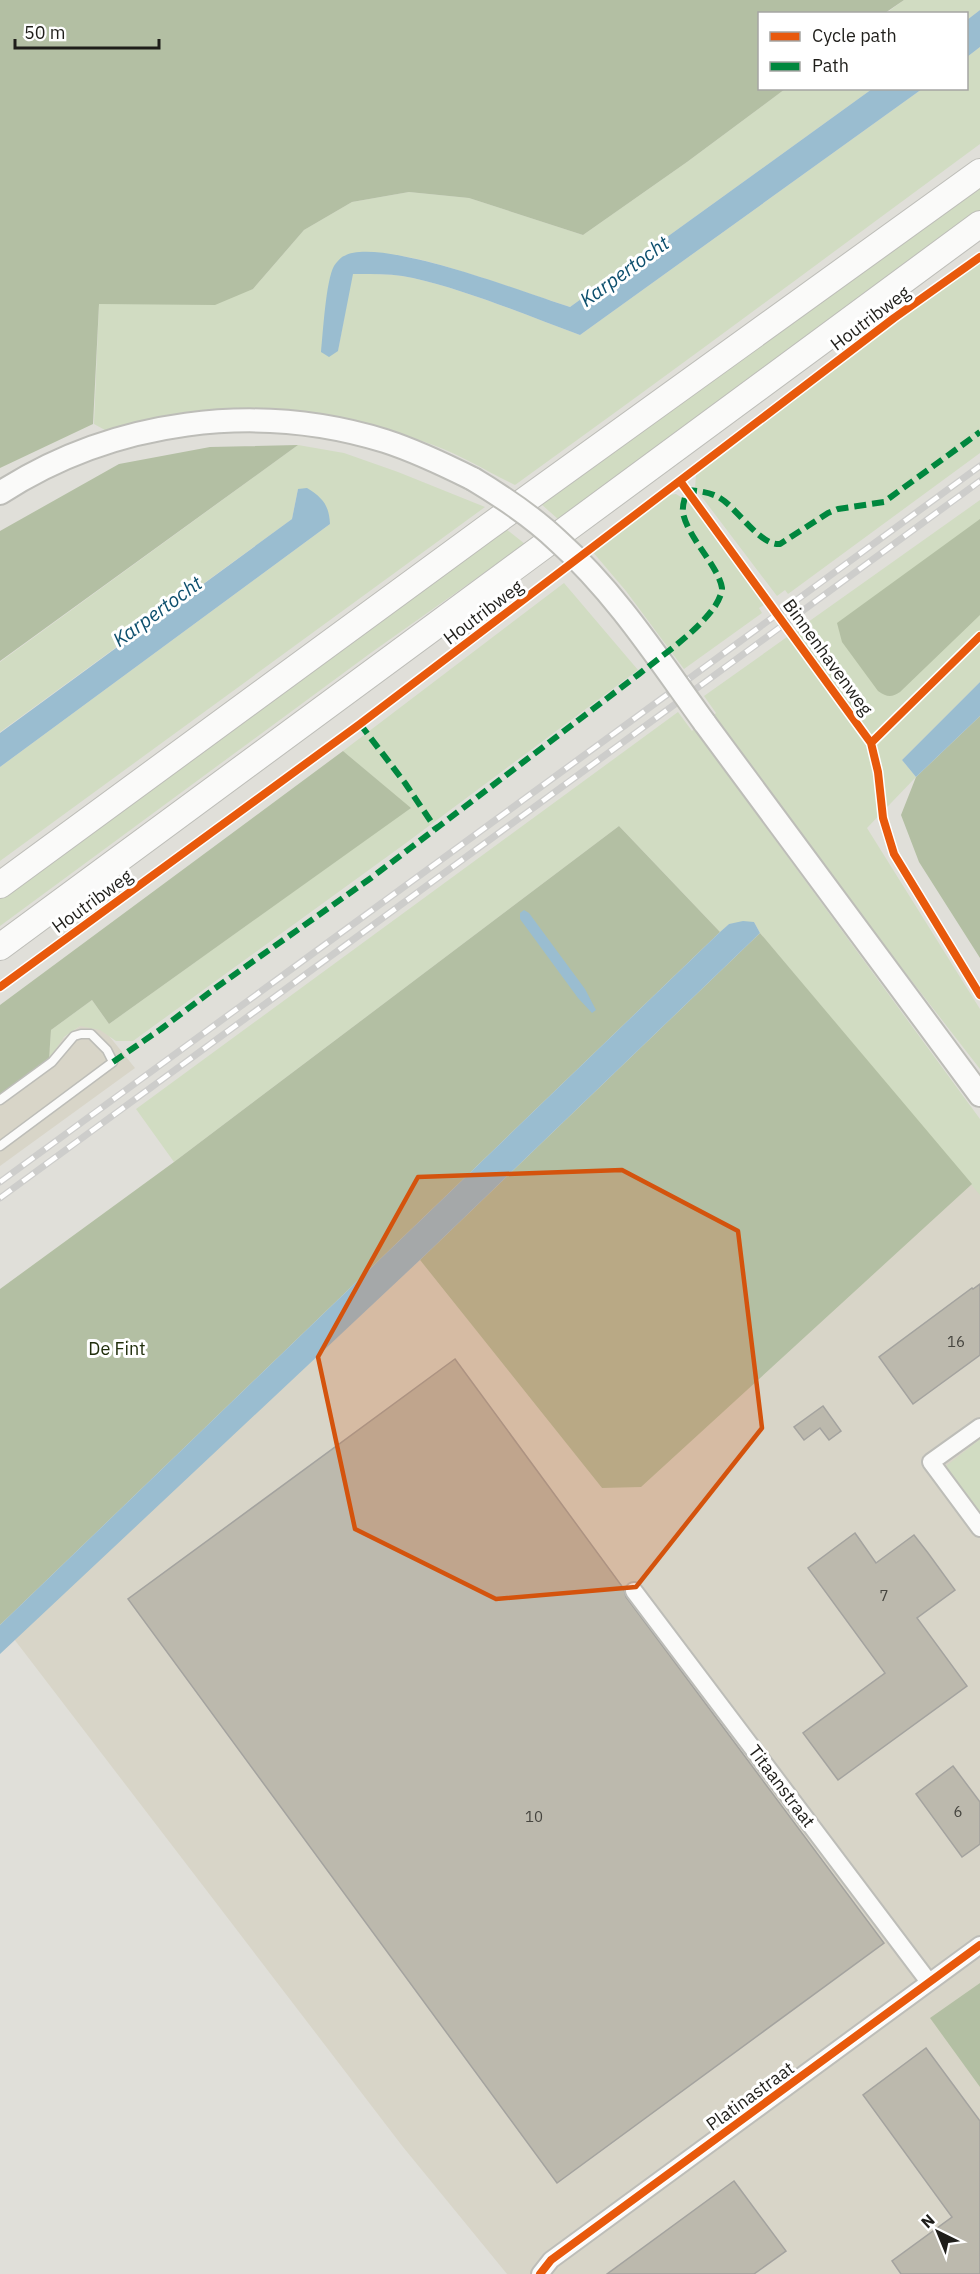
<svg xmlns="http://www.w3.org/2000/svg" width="980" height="2274" viewBox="0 0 980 2274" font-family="'IBM Plex Sans',sans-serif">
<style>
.built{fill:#d8d5c8}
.green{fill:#d1dcc2}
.forest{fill:#b3bfa3}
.water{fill:#9abdd0}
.building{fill:#bcb9ad;stroke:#a4a39f;stroke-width:1.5}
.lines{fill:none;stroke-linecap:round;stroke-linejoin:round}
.lane-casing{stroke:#bdbdb8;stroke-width:11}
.street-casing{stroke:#bdbdb8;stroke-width:20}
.secondary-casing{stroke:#bdbdb8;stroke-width:26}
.primary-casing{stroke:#bdbdb8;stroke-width:28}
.lane{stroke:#fafaf9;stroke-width:8}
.street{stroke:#fafaf9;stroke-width:16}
.secondary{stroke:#fafaf9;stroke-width:22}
.primary{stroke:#fafaf9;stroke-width:26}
.rail-casing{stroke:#cdcdcb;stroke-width:7}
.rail{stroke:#fff;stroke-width:4.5;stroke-dasharray:14;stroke-linecap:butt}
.secondary-bridge-casing{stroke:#bdbdb8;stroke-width:26;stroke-linecap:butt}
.secondary-bridge{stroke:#fafaf9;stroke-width:22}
.quiet{stroke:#00873e;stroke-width:6;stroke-dasharray:12 6;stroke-linecap:butt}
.cycleway-casing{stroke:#fff;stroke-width:11}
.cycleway{stroke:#e8590c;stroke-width:8}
.marked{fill:#d4530d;fill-opacity:0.2;stroke:#d4530d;stroke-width:4.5;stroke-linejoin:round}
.labels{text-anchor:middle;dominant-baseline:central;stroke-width:6;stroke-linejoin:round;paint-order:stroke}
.number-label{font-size:15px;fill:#46453f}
.street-label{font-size:18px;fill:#1f1e1a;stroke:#fff}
.park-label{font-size:18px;fill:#202e0b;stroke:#fff}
.water-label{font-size:20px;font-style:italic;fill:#0d4f6d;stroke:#fff}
</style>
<rect width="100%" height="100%" fill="#e0dfd9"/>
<path class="built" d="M93 1016 135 1068 0 1166V1086Z
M980 1160V2274H507L403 2147 14 1639 420 1260 602 1488Z"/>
<path class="green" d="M904 0H980V10L967 20 966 14H885Z
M980 47V144C825 258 671 373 515 485 488 472 461 455 433 445 373 423 305 406 241 409 195 411 150 420 105 430L94 424 99 304 122 303 253 289 304 230 352 202 409 192 469 198 583 235 687 162 785 89H872L570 307C541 297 512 288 483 278 438 264 391 247 344 256L338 351 352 274C372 274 393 273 413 278 470 291 525 315 580 335L922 89 966 88 967 57Z
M980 181V211L559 520 540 503Z
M980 262V453L788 594 785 590 777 596 695 488 696 475 897 322Z
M298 445 344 453 398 472 485 507 0 861V767L330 524 298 489 292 519 0 732V662Z
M676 494 689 502 764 605 759 608 762 613 684 669 626 591 592 551 668 495Z
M980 500V682L902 760 916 777 867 828 980 1009V1069L828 873 714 715 716 713 704 696Z
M506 529 525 544 372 652 0 926V899L192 755Z
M564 583 638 670 406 843 133 1041H116L100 1030 80 1026 64 1037 49 1059 51 1030 92 1000 109 1024 410 808 343 751Z
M678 712 692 731 694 729 980 1119V1195L760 933 754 922 729 924 720 932 619 826 174 1162 136 1109Z
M980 1439V1515L945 1467Z"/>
<path class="forest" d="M0 0H904L885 13 760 14V88L785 89 687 162 583 235 469 198 409 192 352 202 304 230 253 289 215 305 99 304 93 424 0 468Z
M298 445 0 661V531L119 464 210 447Z
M980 519V615L900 692C891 698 887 697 878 691L842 642 837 623Z
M980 716V958L919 862 901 815 916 777Z
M343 751 411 808 109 1024 92 1000 51 1030 49 1059 0 1095V1005Z
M619 826 720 932 0 1625V1289L174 1162Z
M760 933 972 1184 641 1487 602 1488 420 1260Z
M980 1983V2087L930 2018Z"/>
<path class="water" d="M980 10V47L967 57V20Z
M872 89H922L580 335C525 315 470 291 413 278 393 273 373 274 353 274L338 351 329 357 321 352C323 333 326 280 334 266 336 263 341 257 344 256 380 236 528 294 570 307Z
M307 488C323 498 329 505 330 524L0 767V733L292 519 298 489Z
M980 682V716L916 777 902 760Z
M524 910 529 913 585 989 596 1010 592 1013 578 998 520 919V913Z
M743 921 754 922 760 933 420 1260 0 1654V1625L720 932 729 924Z"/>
<path class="building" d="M980 1284V1355L913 1404 879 1357 972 1288 973 1289Z
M455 1359 624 1589 626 1597 884 1943 557 2183 128 1599Z
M823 1406 841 1431 829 1440 820 1428 804 1440 794 1427Z
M855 1533 876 1563 914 1535 928 1553 955 1590 917 1618 967 1686 838 1780 803 1733 885 1673 808 1568Z
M953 1766 980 1802V1844L962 1857 916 1794Z
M926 2048 980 2121V2274H901L892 2261 952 2217 863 2095Z
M734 2181 786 2251 754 2274H607Z"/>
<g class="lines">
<g class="lane-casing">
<path id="lane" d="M0 1100 52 1062 74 1036 81 1034H91L107 1050 113 1062 0 1146"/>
</g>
<g class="street-casing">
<path id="street" d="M980 1427 931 1462 980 1528
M634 1591 929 1982
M540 2274 551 2260 980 1945"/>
</g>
<g class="secondary-casing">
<path id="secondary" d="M0 493C113 420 256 401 385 441 416 451 445 465 473 479
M704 722 980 1095"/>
</g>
<g class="primary-casing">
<path id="primary" d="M0 885 488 527 980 172
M0 947 980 224"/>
</g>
<use href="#lane" class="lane"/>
<use href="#street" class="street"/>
<use href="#secondary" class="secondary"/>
<use href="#primary" class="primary"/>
<g class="rail-casing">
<path id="rail" d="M0 1182 980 466
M0 1198 980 481"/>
</g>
<use href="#rail" class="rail"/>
<g class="secondary-bridge-casing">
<path id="secondary-bridge" d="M473 479C503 497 533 517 558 541 616 593 659 660 704 722"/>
</g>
<use href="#secondary-bridge" class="secondary-bridge"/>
<path class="quiet" d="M360 724 405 783 436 829
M113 1062 161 1029 214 989 371 878 639 674C664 654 694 634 713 609 717 604 722 594 722 588 719 567 688 538 683 513 682 505 685 498 687 490 699 491 710 492 720 498 737 508 760 546 780 544L828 513 838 509 884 502 980 432"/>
<g class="cycleway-casing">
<path id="cycleway" d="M680 481 871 743 878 772 883 818 894 854 980 995
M871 743 980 636
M0 987 360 724 894 318 980 257
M540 2274 551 2260 980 1945"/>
</g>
<use href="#cycleway" class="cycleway"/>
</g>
<path class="marked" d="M622 1170 738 1231 762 1428 636 1587 496 1599 355 1529 318 1357 418 1177Z"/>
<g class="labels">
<g class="number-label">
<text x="956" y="1341">16</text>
<text x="884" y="1595">7</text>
<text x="958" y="1811">6</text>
<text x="534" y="1816">10</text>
</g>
<g class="street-label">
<text transform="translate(870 318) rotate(-37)">Houtribweg</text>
<text transform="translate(483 612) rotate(-37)">Houtribweg</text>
<text transform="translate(828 657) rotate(54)">Binnenhavenweg</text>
<text transform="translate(92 901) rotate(-36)">Houtribweg</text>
<text transform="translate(782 1786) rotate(53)">Titaanstraat</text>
<text transform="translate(750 2096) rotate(-36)">Platinastraat</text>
</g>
<g class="park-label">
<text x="117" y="1348">De Fint</text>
</g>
<g class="water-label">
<text transform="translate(624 271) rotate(-36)">Karpertocht</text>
<text transform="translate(157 611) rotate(-36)">Karpertocht</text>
</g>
</g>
<rect x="758" y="12" width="210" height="78" fill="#ffffff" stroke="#a5a5a3" stroke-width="1.5"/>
<rect x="770" y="32" width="30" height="9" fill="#e8590c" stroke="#a5a5a3" stroke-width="1.5"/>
<text x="812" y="42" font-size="18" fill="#1f1e1a">Cycle path</text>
<rect x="770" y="62" width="30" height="9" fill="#00873e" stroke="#a5a5a3" stroke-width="1.5"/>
<text x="812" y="72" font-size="18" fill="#1f1e1a">Path</text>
<g transform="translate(938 2232) rotate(317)" stroke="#ffffff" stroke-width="4.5" paint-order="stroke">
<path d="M0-4.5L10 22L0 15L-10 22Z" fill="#1f1e1a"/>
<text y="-9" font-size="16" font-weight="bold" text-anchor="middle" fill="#1f1e1a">N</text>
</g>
<path d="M15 39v9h144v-9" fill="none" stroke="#1f1e1a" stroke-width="3"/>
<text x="24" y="39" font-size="18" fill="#1f1e1a" stroke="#ffffff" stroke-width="4.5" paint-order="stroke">50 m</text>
</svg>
